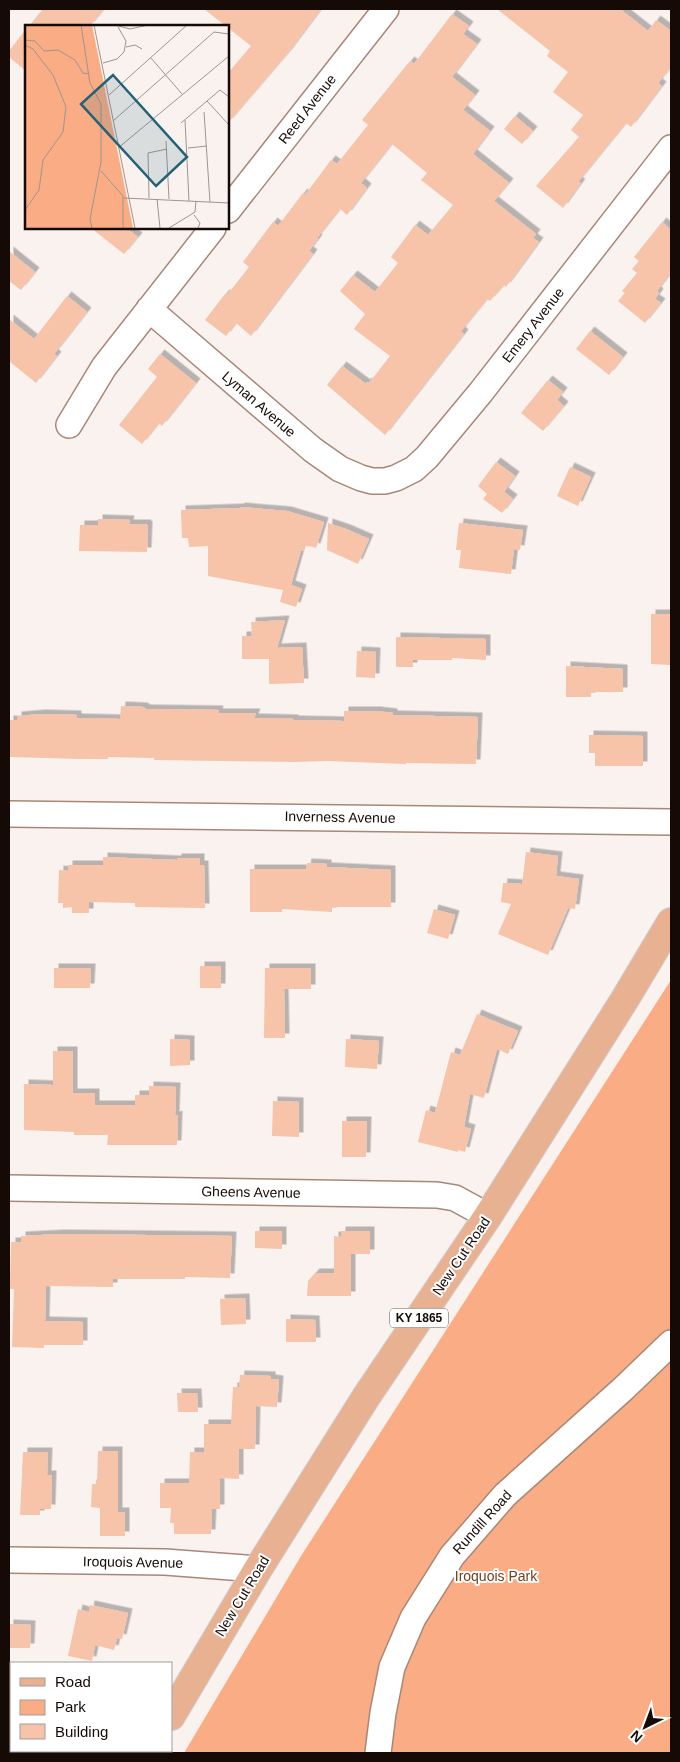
<svg xmlns="http://www.w3.org/2000/svg" width="680" height="1762" viewBox="0 0 680 1762" font-family="Helvetica,sans-serif">
<style>
.green{fill:#faac84}
.building{fill:#f7c3a9;filter:url(#shadow)}
.lines{fill:none;stroke-linecap:round;stroke-linejoin:round}
.minor-casing{stroke:#a88776;stroke-width:28}
.primary-casing{stroke:#d0cecd;stroke-width:30}
.minor{stroke:#fff;stroke-width:25}
.primary{stroke:#e8b192;stroke-width:28}
.labels{text-anchor:middle;dominant-baseline:central;stroke-width:4;stroke-linejoin:round;paint-order:stroke}
.shield{fill:#fff;stroke:#5b5450;stroke-width:1}
.shield-label{font-size:12px;font-weight:bold;fill:#150a05}
.street-label{font-size:14px;fill:#150a05;stroke:#fff}
.park-label{font-size:14px;fill:#723c1d;stroke:#fff}
.inset-road{fill:none;stroke:#9e9591;stroke-width:1}
.view{fill:#226277;fill-opacity:0.15;stroke:#226277;stroke-width:2.5}
.inset-edge{fill:none;stroke:#150a05;stroke-width:2.5}
</style>
<defs>
<filter id="shadow"><feDropShadow dx="4.5" dy="-4.5" stdDeviation="0" flood-color="#0004"/></filter>
</defs>
<rect width="100%" height="100%" fill="#faf2ef"/>
<path class="green" d="M671 980V1753H184L301 1556Z"/>
<path class="building" d="M43 9H104L90 26H29Z
M204 9H321L288 53 228 123V73L251 46Z
M497 9H620L648 31 656 20 671 31V67L658 83 662 86 631 127 626 123 578 182 581 183 563 208 536 186 579 137 571 130 583 115 553 92 568 72 547 56 550 51Z
M452 14 469 26 463 34 477 44 452 77 475 95 463 110 490 131 473 154 509 183 494 201 536 234 533 238 539 242 506 287 504 285 490 301 487 299 461 331 464 334 385 435 327 385 342 366 366 384 367 382 369 383 390 356 354 329 365 314 340 291 353 275 375 292 398 263 391 257 415 225 428 235 453 205 421 180 427 173 392 144 361 183 367 188 347 215 340 209 317 238 318 239 309 251 313 254 251 336 236 323 226 336 205 320 225 294 227 295 249 267 243 262 273 222 278 226 303 193 305 195 331 160 337 164 368 125 362 120 410 61 414 64Z
M26 29V71L9 57V51Z
M515 116 533 131 522 144 504 129Z
M662 222 671 230V272L657 291 659 293 655 299 661 303 645 323 618 301 625 293 622 291 637 273 632 269 639 261 634 257Z
M91 228H126L138 237 124 254Z
M9 251 35 272 21 290 9 281Z
M67 296 87 312 54 354 57 356 36 383 9 361V319L34 339Z
M590 331 623 357 609 375 576 349Z
M160 354 196 383 162 426 159 423 142 444 119 425 157 377 148 369Z
M548 380 563 392 557 400 564 406 543 431 521 413Z
M496 462 515 476 504 492 513 499 502 513 483 499 487 494 478 486Z
M570 467 591 477 578 506 557 496Z
M240 507 287 511 324 522 316 548 306 545 304 551 301 550 291 585 302 589 296 607 280 602 283 590 208 576V546L189 547 188 538H182L181 510 240 508Z
M98 519 130 520 129 524H146L148 526 147 552 79 551 80 525H98Z
M328 523 346 529 369 539 358 564 327 550Z
M459 523 523 530 520 550 514 549 511 574 459 568 461 550H456Z
M651 614H671V665L651 664Z
M285 620 277 648 302 647 304 683 269 684V659H242V636H252L251 622Z
M396 637 486 639V660L452 658V660H413V667H396Z
M357 651 376 652 375 678 356 677Z
M566 666 623 669V692H591V697H566Z
M121 706 143 707 146 709 219 710 218 713H256L254 718 294 719V720L344 721V711H376L393 713V715L478 717 476 764 406 763V764L327 761 294 762 154 760V758L108 757V759H83L9 757V720H17V716L41 714 77 715V718L120 719Z
M589 735 643 736V766H595V753H589Z
M526 852 558 856 556 876 579 879 575 909 568 908 548 955 498 934 511 904 501 902 503 883 522 884Z
M103 857 177 860V858H200V865H204L205 908 135 907V903L89 902V913H72V907L63 908V903H58L59 870 68 871V865H103Z
M307 863 327 864V867L391 870V907H332V912L282 909V912H250V869H306Z
M434 909 455 915 448 939 427 933Z
M200 966H221V988H200Z
M54 968H91L90 988H54Z
M265 968H311V989H284L285 1038H264Z
M477 1014 518 1031 508 1054 497 1049 484 1098 470 1094 464 1127 471 1129 465 1152 458 1150V1152L418 1142 426 1110 435 1113 451 1052 460 1055Z
M170 1039 190 1040V1065L170 1066Z
M346 1039 379 1041 377 1069 345 1067Z
M53 1051H73V1093H95V1105H135V1095H149V1086L176 1087 175 1116 178 1115 177 1145H107L108 1135H74V1132L24 1130V1084L53 1085Z
M273 1101 299 1102V1137L272 1136Z
M342 1121H367L366 1157H342Z
M255 1231H282V1249L255 1248Z
M341 1231H370V1254H351V1296H307L308 1281 315 1273H334V1236L341 1237Z
M61 1234 232 1236 230 1278 185 1277V1279H113V1287L46 1286 45 1321 83 1322V1345H44V1348L12 1347 14 1289H10L11 1242H21V1236Z
M245 1298 246 1324 221 1325 220 1299Z
M286 1319 315 1320 316 1342H286Z
M240 1375 271 1376V1379L279 1380 277 1407 256 1406 255 1449H239V1479L220 1478V1509H212L211 1534H174V1523H170L171 1508H160V1483H189L190 1452H204V1424H231L233 1387H239Z
M177 1393H197L198 1412H178Z
M98 1451H118V1512H125V1536H100V1508L91 1507 92 1484H97Z
M23 1452H48L47 1475H52L51 1509H40V1515H20Z
M90 1605 128 1613 122 1639 117 1638 114 1650 95 1645 92 1661 68 1656 78 1609 89 1612Z
M9 1624 31 1625 30 1648H9Z"/>
<g class="lines">
<g class="minor-casing">
<path id="minor" d="M228 210 386 9
M149 309 313 450 340 469 361 478 372 481H385L396 478 414 469 427 457 481 392 671 148
M69 425 104 367 213 228
M9 814 671 822
M9 1188 437 1195 455 1198 488 1216
M9 1560 165 1562 258 1569
M378 1753 383 1713 392 1667 413 1618 452 1556 505 1495 623 1389 671 1343"/>
</g>
<g class="primary-casing">
<path id="primary" d="M171 1716 258 1569 366 1397 488 1216 625 999 671 922
M150 1753 151 1751"/>
</g>
<use href="#minor" class="minor"/>
<use href="#primary" class="primary"/>
</g>
<g class="labels">
<rect class="shield" x="390" y="1308.5" width="58" height="19" rx="4"/>
<g class="shield-label">
<text x="419" y="1318">KY 1865</text>
</g>
<g class="street-label">
<text transform="translate(307 109) rotate(-52)">Reed Avenue</text>
<text transform="translate(533 325) rotate(-52)">Emery Avenue</text>
<text transform="translate(259 404) rotate(41)">Lyman Avenue</text>
<text transform="translate(340 817) rotate(1)">Inverness Avenue</text>
<text transform="translate(251 1192) rotate(1)">Gheens Avenue</text>
<text transform="translate(461 1256) rotate(-56)">New Cut Road</text>
<text transform="translate(482 1522) rotate(-48)">Rundill Road</text>
<text transform="translate(133 1562) rotate(1)">Iroquois Avenue</text>
<text transform="translate(242 1596) rotate(-59)">New Cut Road</text>
</g>
<g class="park-label">
<text x="496" y="1576">Iroquois Park</text>
</g>
</g>
<g transform="translate(25 25)">
<rect width="204" height="204" fill="#faf2ef"/>
<path d="M0 0H67L108 203H0Z" fill="#faac84"/>
<path class="inset-road" d="M56 0 65 58 76 79V137L65 194 67 203M69 0 110 203M90 0 105 4 123 0M0 15 10 16 19 26 33 25 50 35 58 48 64 49M0 20 8 24 28 50 41 82 38 107 18 135 14 165 0 185M101 22 110 20 117 24M126 33 157 69M78 38 92 34 99 27 101 16 93 2M84 70 162 0M182 76 204 100M179 87 185 177M160 95 164 176M88 96 189 7 204 9M156 98 195 65 204 72M141 116 144 174M93 123 204 31M163 123 182 121M76 146 98 171V203M99 173 204 178M124 173 123 128 142 124M132 174 135 203M169 190 175 198 173 203M144 203 170 187 171 176"/>
<path class="view" d="M88 50 162 132 131 161 56 79Z"/>
<rect width="204" height="204" class="inset-edge"/>
</g>
<rect width="680" height="1762" fill="none" stroke="#150a05" stroke-width="20"/>
<rect x="10" y="1662" width="162" height="90" fill="#ffffff" stroke="#a19d9b"/>
<rect x="20" y="1678" width="25" height="8" fill="#e8b192" stroke="#a19d9b"/>
<text x="55" y="1687" font-size="15" fill="#150a05">Road</text>
<rect x="20" y="1700" width="25" height="15" fill="#faac84" stroke="#a19d9b"/>
<text x="55" y="1712" font-size="15" fill="#150a05">Park</text>
<rect x="20" y="1724" width="25" height="15" fill="#f7c3a9" stroke="#a19d9b"/>
<text x="55" y="1737" font-size="15" fill="#150a05">Building</text>
<g transform="translate(645 1727) rotate(222)" stroke="#ffffff" stroke-width="4" paint-order="stroke">
<path d="M0-4L9 19L0 12L-9 19Z" fill="#150a05"/>
<text y="-8" font-size="14" font-weight="bold" text-anchor="middle" fill="#150a05">N</text>
</g>
</svg>
